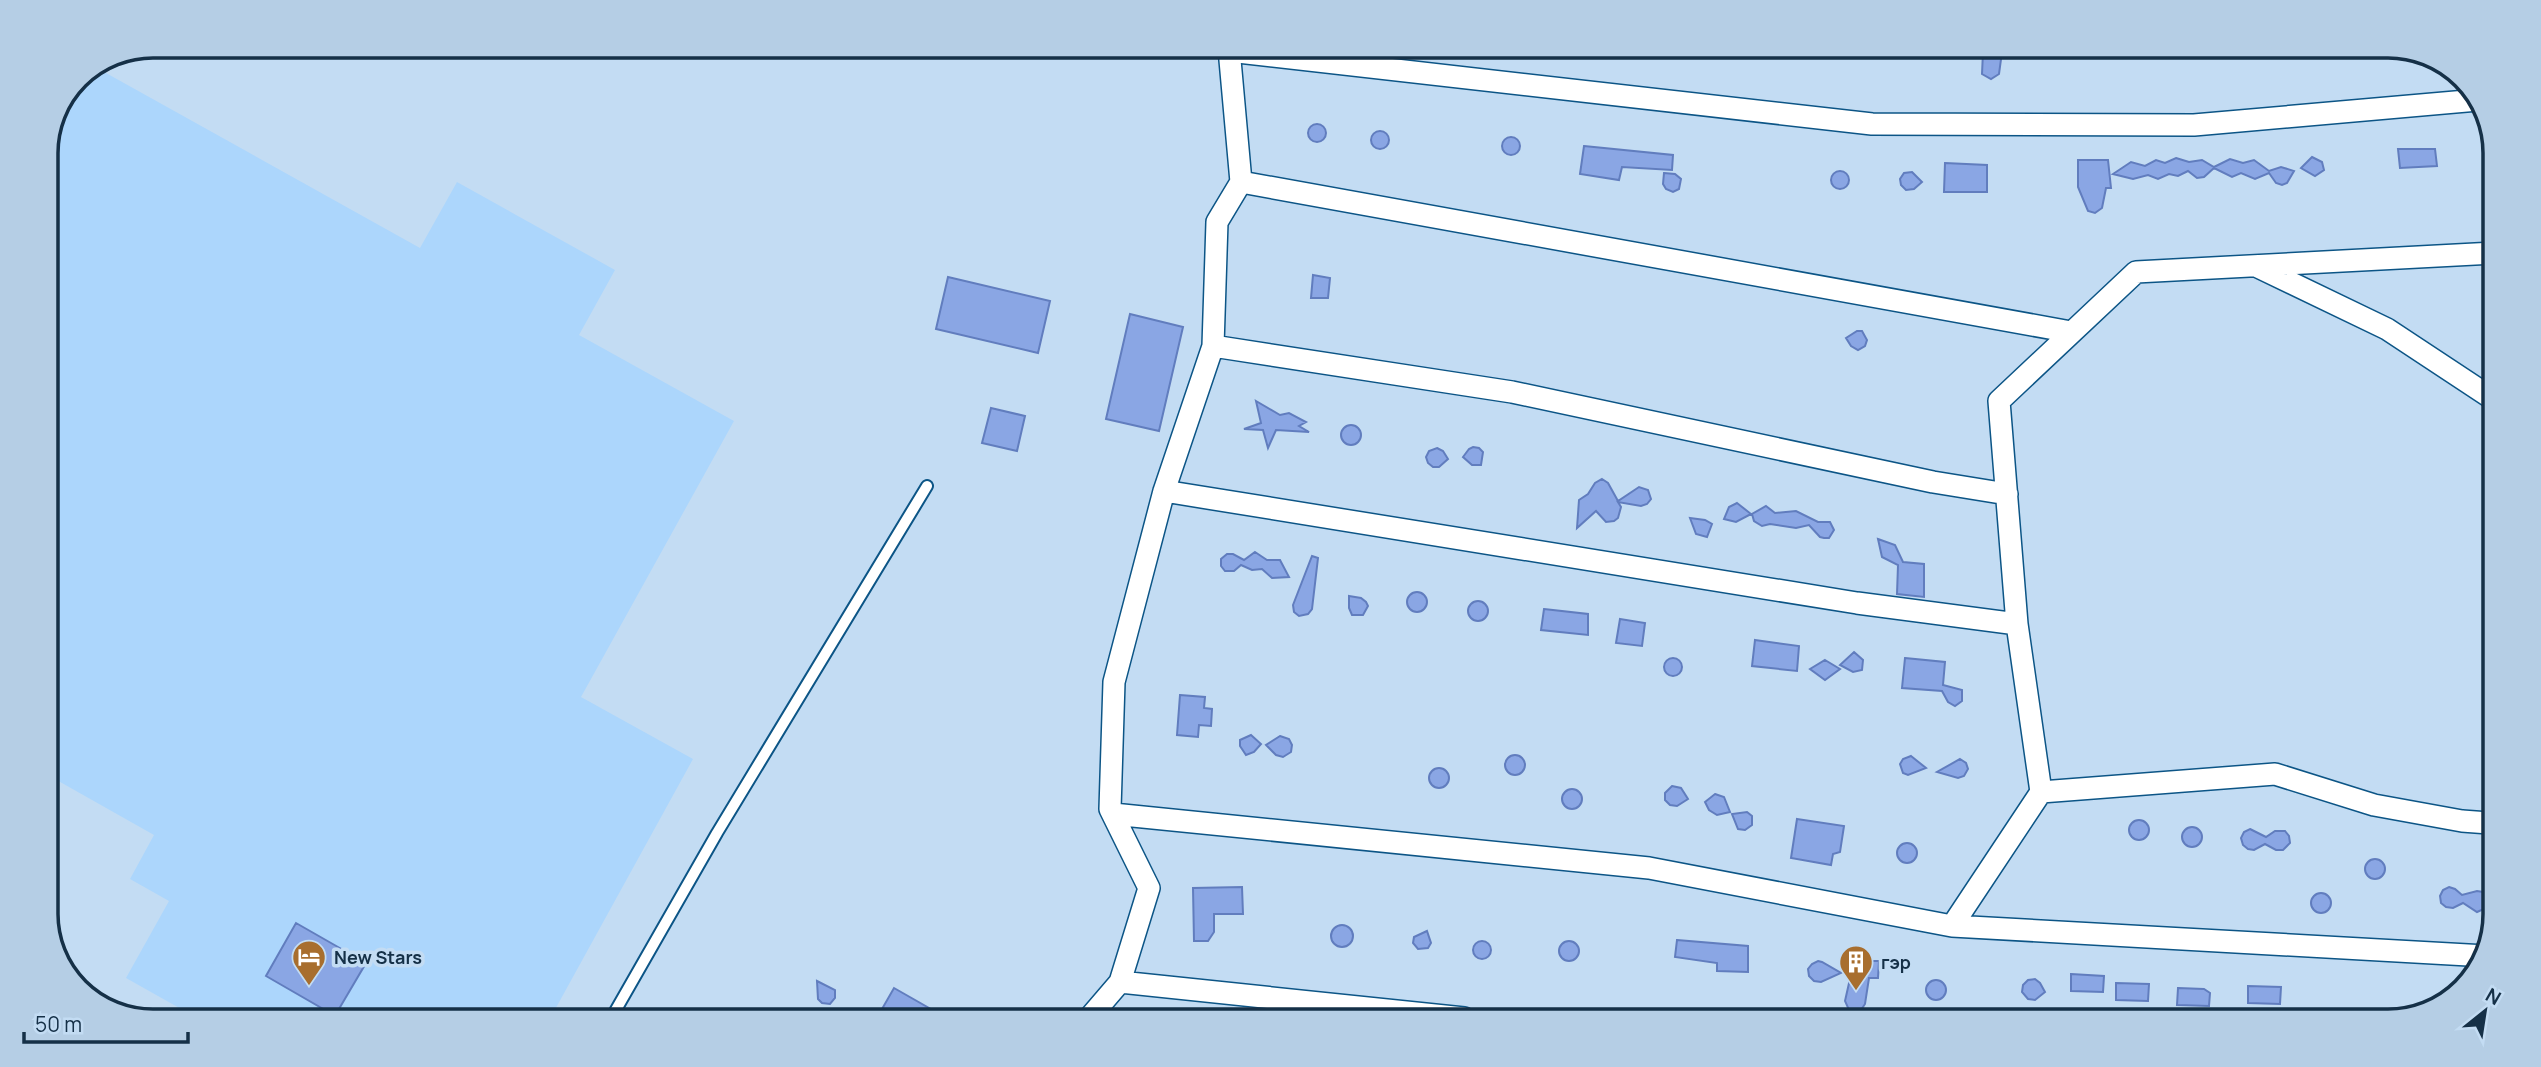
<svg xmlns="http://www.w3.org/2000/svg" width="2541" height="1067" viewBox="0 0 2541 1067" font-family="Manrope,sans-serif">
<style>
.built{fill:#acd6fc}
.building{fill:#8aa6e4;stroke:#617dbe;stroke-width:2}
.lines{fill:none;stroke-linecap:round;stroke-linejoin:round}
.lane-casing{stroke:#0c5586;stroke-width:14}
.street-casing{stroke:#0c5586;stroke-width:24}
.lane{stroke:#fff;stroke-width:10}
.street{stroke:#fff;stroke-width:21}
.labels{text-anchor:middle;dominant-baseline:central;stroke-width:7;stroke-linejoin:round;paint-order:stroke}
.poi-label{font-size:18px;font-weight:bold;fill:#153047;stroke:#c3dcf3;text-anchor:start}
.rim{fill:none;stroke:#153047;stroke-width:3.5}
</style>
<rect width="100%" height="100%" fill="#c3dcf3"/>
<path class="built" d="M97 68 420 248 457 182 615 270 579 335 734 421 581 697 693 759 552 1015 190 1014 126 978 169 901 130 879 154 835 46 774V146L77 77Z"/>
<path class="building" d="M1983 52H2002L1999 74 1991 79 1982 74Z
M1308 133a9 9 0 1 1 18 0a9 9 0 1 1-18 0Z
M1371 140a9 9 0 1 1 18 0a9 9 0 1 1-18 0Z
M1502 146a9 9 0 1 1 18 0a9 9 0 1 1-18 0Z
M1584 146 1673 155 1672 170 1622 167 1619 180 1580 174Z
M2398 149H2435L2437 166 2400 168Z
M2312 157 2322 162 2324 170 2315 176 2301 168Z
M2176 158 2189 162 2202 160 2214 167 2230 159 2243 163 2254 160 2269 171 2281 167 2294 171 2287 183 2282 185 2276 183 2269 173 2255 179 2241 173 2232 177 2214 168 2204 177 2197 178 2188 171 2178 176 2169 174 2158 179 2148 175 2133 179 2113 174 2131 162 2145 166 2156 160 2165 163Z
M2078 160H2108L2111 188H2106L2102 208 2095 213 2088 211 2078 187Z
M1945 163 1987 165V192H1944Z
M1831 180a9 9 0 1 1 18 0a9 9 0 1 1-18 0Z
M1912 172 1922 182 1914 189 1906 190 1901 185 1900 179 1904 173Z
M1664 173 1675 174 1681 179 1679 189 1673 192 1666 189 1663 184Z
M1313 275 1330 278 1328 298H1311Z
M948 277 1050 301 1038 353 936 329Z
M1130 314 1183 327 1159 431 1106 419Z
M1857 331H1862L1867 340 1865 346 1858 350 1851 346 1846 338Z
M1256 401 1280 415 1289 413 1306 422 1299 426 1309 432 1276 430 1268 448 1263 430 1244 429 1261 423Z
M991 408 1025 416 1017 451 982 443Z
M1341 435a10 10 0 1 1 20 0a10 10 0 1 1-20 0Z
M1473 447 1479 448 1483 452 1481 465H1472L1463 457 1469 449Z
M1437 448 1443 451 1448 459 1439 467H1433L1428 463 1426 457 1429 451Z
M1602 479 1608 483 1618 501 1639 487 1648 490 1651 499 1647 504 1641 506 1618 502 1621 507 1618 518 1614 521 1606 522 1596 511 1577 528 1579 500 1588 494 1595 483Z
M1737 503 1751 514 1736 522 1724 519 1729 507Z
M1766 506 1775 513 1796 511 1818 522H1830L1834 530 1829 538H1824L1820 537 1809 525 1796 528 1770 524 1762 526 1754 521 1752 514Z
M1690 518 1705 520 1712 524 1707 537 1696 534Z
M1878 539 1895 545 1903 562 1924 564V597L1897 594 1898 565 1882 557Z
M1255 552 1267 560H1280L1289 577 1272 578 1262 569 1252 570 1241 565 1234 571H1225L1221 566V559L1227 554H1233L1244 560Z
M1312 556 1318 558 1312 609 1308 614 1299 616 1294 612 1293 605Z
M1407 602a10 10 0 1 1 20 0a10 10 0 1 1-20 0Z
M1349 596 1361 598 1366 602 1368 606 1363 615H1352L1349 608Z
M1468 611a10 10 0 1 1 20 0a10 10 0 1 1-20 0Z
M1544 609 1588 614V635L1541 630Z
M1620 619 1645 623 1642 646 1616 643Z
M1755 640 1799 646 1797 671 1752 666Z
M1854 652 1863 660 1862 670 1853 672 1840 665Z
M1664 667a9 9 0 1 1 18 0a9 9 0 1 1-18 0Z
M1905 658 1945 662 1943 685 1962 690V701L1955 706 1948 702 1942 691 1902 688Z
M1825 660 1840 669 1825 680 1810 669Z
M1180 695 1205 697 1204 708 1212 709 1211 726 1199 725 1198 737 1177 735Z
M1251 735 1261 744 1254 752 1246 755 1240 746V740Z
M1280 736 1289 739 1292 745 1291 752 1283 757 1276 755 1266 745Z
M1505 765a10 10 0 1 1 20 0a10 10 0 1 1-20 0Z
M1911 756 1926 768 1908 775 1903 773 1900 764 1903 759Z
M1960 759 1966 763 1968 769 1964 776 1958 778 1937 772Z
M1429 778a10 10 0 1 1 20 0a10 10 0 1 1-20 0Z
M1672 786 1681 788 1688 799 1677 806 1670 805 1665 800V793Z
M1562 799a10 10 0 1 1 20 0a10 10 0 1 1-20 0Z
M1715 794 1724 797 1730 812 1717 815 1709 810 1705 802Z
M1747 812 1752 816V825L1745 830 1738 829 1732 814Z
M1797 819 1844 826 1840 852 1833 854 1831 865 1791 858Z
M2129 830a10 10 0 1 1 20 0a10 10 0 1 1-20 0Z
M2182 837a10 10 0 1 1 20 0a10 10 0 1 1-20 0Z
M2250 829 2266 837 2275 831H2285L2289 836 2290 843 2283 850H2276L2265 844 2254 850 2248 849 2243 845 2241 838 2244 832Z
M1897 853a10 10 0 1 1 20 0a10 10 0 1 1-20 0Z
M2365 869a10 10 0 1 1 20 0a10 10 0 1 1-20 0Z
M1242 887 1243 914H1214V932L1208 941H1194L1193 888Z
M2449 887 2455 889 2462 895 2477 891 2483 892 2487 897 2488 904 2484 909 2477 912 2463 903 2453 908 2446 907 2441 903 2440 896 2443 890Z
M2311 903a10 10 0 1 1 20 0a10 10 0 1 1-20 0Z
M296 923 366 963 336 1014H332L266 976Z
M1331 936a11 11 0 1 1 22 0a11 11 0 1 1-22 0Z
M1427 931 1431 943 1428 948 1418 949 1413 943 1414 937Z
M1677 940 1748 946V972L1717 971V963L1675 957Z
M1473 950a9 9 0 1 1 18 0a9 9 0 1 1-18 0Z
M1559 951a10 10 0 1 1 20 0a10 10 0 1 1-20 0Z
M1818 961 1822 962 1841 973 1821 982 1814 981 1809 976 1808 969 1812 964Z
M1854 961H1879L1878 978H1869L1865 1004 1861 1010 1855 1012 1849 1010 1845 1001Z
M2071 974 2104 976 2103 992 2071 991Z
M2035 979 2040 983 2045 992 2035 1000 2028 999 2022 992 2023 985 2028 980Z
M1926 990a10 10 0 1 1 20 0a10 10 0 1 1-20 0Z
M817 981 835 990V998L830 1004 822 1003 818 999Z
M2116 983 2149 984 2148 1001 2116 1000Z
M2248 986 2281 987 2280 1004 2248 1003Z
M894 988 943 1016H878Z
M2178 988 2204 989 2210 993 2209 1006 2177 1005Z"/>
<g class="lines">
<g class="lane-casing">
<path id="lane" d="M613 1015 717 833 927 486"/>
</g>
<g class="street-casing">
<path id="street" d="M1229 51 1872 124 2194 125 2478 100
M1241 182 2071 332
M2256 266 2387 329 2493 399
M1213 346 1512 392 1933 482 2007 494
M1164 491 1857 603 2017 624
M2041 792 2275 774 2374 805 2462 821 2489 823
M1113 814 1649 868 1952 926 2486 956
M1952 926 2041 792 2017 624 1999 401 2136 272 2494 253
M1120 982 1464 1018
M1090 1017 1120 982 1149 888 1110 809 1114 682 1164 491 1213 346 1217 222 1241 182 1229 49"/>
</g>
<use href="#lane" class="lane"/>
<use href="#street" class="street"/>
</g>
<defs>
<g id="hotel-pin" transform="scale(1.75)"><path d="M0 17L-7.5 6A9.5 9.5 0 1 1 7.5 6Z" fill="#a86e2e" stroke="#c3dcf3"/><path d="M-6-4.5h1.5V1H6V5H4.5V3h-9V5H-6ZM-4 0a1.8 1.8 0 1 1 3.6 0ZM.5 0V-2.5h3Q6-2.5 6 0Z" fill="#fff"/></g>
<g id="building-pin" transform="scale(1.75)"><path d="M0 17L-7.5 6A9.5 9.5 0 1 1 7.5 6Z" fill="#a86e2e" stroke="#c3dcf3"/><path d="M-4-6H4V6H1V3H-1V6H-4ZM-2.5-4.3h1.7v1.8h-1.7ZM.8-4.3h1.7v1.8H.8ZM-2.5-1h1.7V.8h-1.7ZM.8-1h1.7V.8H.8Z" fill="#fff"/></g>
</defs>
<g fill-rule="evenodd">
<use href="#hotel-pin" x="309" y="957"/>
<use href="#building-pin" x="1856" y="962"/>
</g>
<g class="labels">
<g class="poi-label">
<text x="334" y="957">New Stars</text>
<text x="1881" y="962">гэр</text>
</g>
</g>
<path d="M0 0H2541V1067H0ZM153 58H2388A95 95 0 0 1 2483 153V914A95 95 0 0 1 2388 1009H153A95 95 0 0 1 58 914V153A95 95 0 0 1 153 58Z" fill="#b5cee5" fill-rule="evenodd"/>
<path class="rim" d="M153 58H2388A95 95 0 0 1 2483 153V914A95 95 0 0 1 2388 1009H153A95 95 0 0 1 58 914V153A95 95 0 0 1 153 58Z"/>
<g transform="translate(2485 1011) rotate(30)" stroke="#c3dcf3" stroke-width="5" paint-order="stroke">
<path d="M0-5L12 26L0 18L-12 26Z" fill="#153047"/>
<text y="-10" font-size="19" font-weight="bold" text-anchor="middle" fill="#153047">N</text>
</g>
<path d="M24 1032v10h164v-10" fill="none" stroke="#153047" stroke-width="3.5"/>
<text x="35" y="1032" font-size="21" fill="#153047" stroke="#c3dcf3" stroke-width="5" paint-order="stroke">50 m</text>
</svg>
